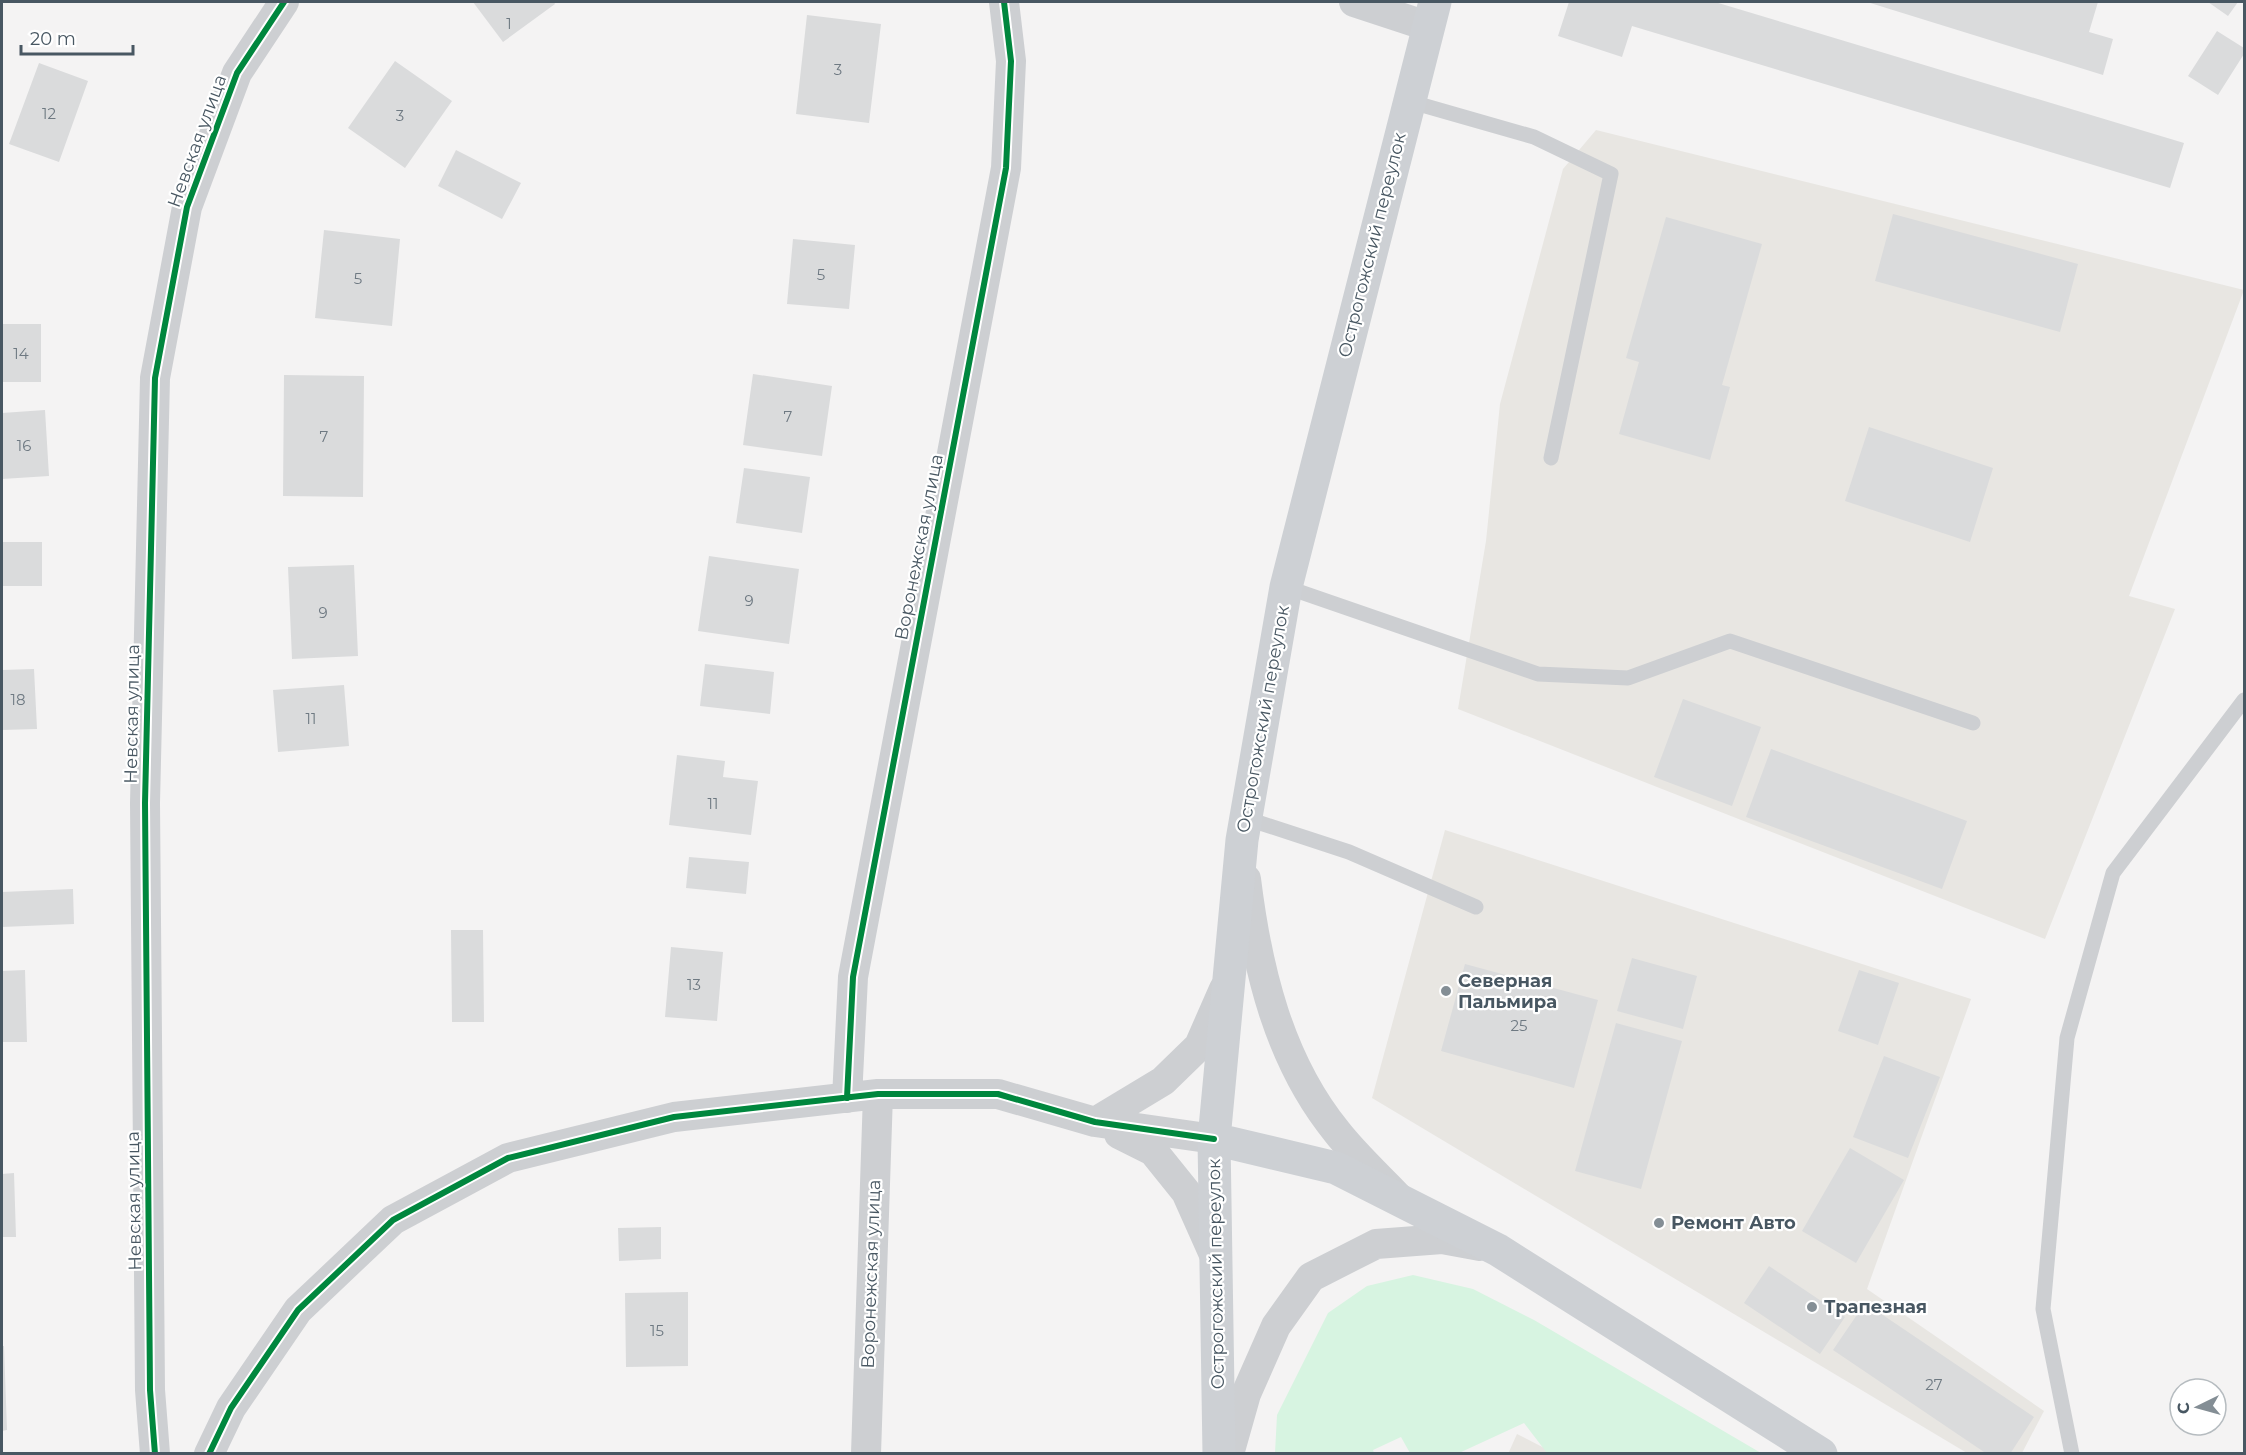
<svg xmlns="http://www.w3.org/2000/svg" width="2246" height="1455" viewBox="0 0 2246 1455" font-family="Montserrat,sans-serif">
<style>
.commercial{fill:#e8e6e2}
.green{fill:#d7f4e1}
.building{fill:#dadbdc}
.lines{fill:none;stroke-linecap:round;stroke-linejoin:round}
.service{stroke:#cdcfd2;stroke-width:15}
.minor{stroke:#cdcfd2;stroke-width:30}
.secondary{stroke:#cdd0d4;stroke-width:33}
.cycleway-casing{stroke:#fff;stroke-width:10}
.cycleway{stroke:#00873e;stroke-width:6}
.poi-dot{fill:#848e95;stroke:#fff;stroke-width:2}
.labels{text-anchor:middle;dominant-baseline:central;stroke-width:4.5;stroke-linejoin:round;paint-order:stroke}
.number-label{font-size:15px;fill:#6e7982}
.street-label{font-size:18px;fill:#485762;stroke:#fff}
.poi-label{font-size:18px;font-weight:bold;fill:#485762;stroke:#fff;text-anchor:start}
</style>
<rect width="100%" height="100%" fill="#f4f3f3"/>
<path class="commercial" d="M1596 130 2244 290 2129 596 2175 609 2045 939 1458 709 1486 541 1500 404 1563 169Z
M1445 830 1971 999 1867 1289 2044 1411 2022 1453H1967L1372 1098Z
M1517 1434 1554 1453 1508 1454Z"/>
<path class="green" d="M1413 1275 1473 1289 1534 1320 1761 1453H1547L1524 1423 1459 1453H1410L1401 1437 1373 1450 1374 1453H1275L1277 1415 1328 1313 1367 1286Z"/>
<path class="building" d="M473 2H554L555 4 503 42Z
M1569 2H1715L2184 143 2170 188 1632 26 1622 57 1558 36Z
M1867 2H2098L2089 32 2113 39 2103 75Z
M2208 2H2238L2228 16Z
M807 15 881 24 869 123 796 114Z
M2217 31 2244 48V54L2218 95 2188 76Z
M395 61 452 101 405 168 348 128Z
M39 63 88 81 59 162 9 144Z
M456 150 521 183 502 219 438 186Z
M1893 214 2078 264 2060 332 1875 281Z
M1666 217 1762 244 1722 385 1730 387 1710 460 1619 434 1639 362 1626 358Z
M324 230 400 239 392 326 315 318Z
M793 239 855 245 849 309 787 304Z
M2 324H41V382H2Z
M753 374 832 386 822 456 743 445Z
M284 375 364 376 363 497 283 496Z
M45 410 49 476 2 479V413Z
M1869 427 1993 468 1970 542 1845 501Z
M744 468 810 477 802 533 736 523Z
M2 542H42V586H2Z
M709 556 799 569 789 644 698 631Z
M354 565 358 656 292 659 288 567Z
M705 664 774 672 770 714 700 706Z
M34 669 37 729 2 730V670Z
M344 685 349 746 278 752 273 690Z
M1683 699 1761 727 1732 806 1654 777Z
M1771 749 1967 821 1942 889 1746 817Z
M677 755 725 761 723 777 758 781 751 835 669 825Z
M689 857 749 862 746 894 686 888Z
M73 889 74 924 2 927V892Z
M451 930H483L484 1022H452Z
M671 947 723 952 717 1021 665 1017Z
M1632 958 1697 976 1683 1029 1617 1011Z
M1465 964 1598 1000 1574 1088 1441 1051Z
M25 970 27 1042H2V971Z
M1859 970 1899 983 1878 1045 1838 1031Z
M1616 1023 1682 1041 1641 1189 1575 1171Z
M1884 1056 1940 1077 1908 1158 1853 1137Z
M1850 1148 1904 1180 1856 1263 1802 1231Z
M14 1173 16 1237H2V1174Z
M661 1227V1259L619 1261 618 1228Z
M1769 1266 1845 1317 1820 1354 1744 1303Z
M688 1292V1366L626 1367 625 1293Z
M1865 1303 2034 1417 2010 1454H1987L1833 1350Z
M2 1346H4L7 1430 2 1431Z"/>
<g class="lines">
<path class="service" d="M1408 101 1534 137 1611 174 1551 458
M1286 587 1538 674 1628 678 1730 641 1973 723
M1245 818 1349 852 1476 907
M2072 1454 2043 1309 2067 1038 2113 873 2244 700"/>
<path class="minor" d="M1354 2 1427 26
M1246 879C1257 969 1279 1061 1337 1132 1355 1155 1377 1175 1397 1196
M847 1098 853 977 1006 168 1011 61 1004 2
M1095 1122 1163 1081 1199 1046 1224 989
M1119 1134 1153 1151 1186 1192 1215 1257
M155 1454 150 1390 145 803 155 378 187 207 237 73 284 2
M209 1454 231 1408 298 1310 393 1220 508 1158 674 1117 878 1094H998L1095 1122 1214 1139
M866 1454 878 1094
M1229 1454 1246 1394 1276 1326 1311 1277 1376 1244 1442 1239 1480 1246"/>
<path class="secondary" d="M1214 1139 1336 1168 1498 1250 1821 1454
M1219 1454 1214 1139 1242 840 1286 587 1435 2"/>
<g class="cycleway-casing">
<path id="cycleway" d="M847 1098 853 977 1006 168 1011 61 1004 2
M155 1454 150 1390 145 803 155 378 187 207 237 73 284 2
M209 1454 231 1408 298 1310 393 1220 508 1158 674 1117 878 1094H998L1095 1122 1214 1139"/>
</g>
<use href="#cycleway" class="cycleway"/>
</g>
<g class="poi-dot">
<circle cx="1446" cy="991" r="6"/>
<circle cx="1659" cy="1223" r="6"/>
<circle cx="1812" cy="1307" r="6"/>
</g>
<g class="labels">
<g class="number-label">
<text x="509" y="23">1</text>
<text x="838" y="69">3</text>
<text x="49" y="113">12</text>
<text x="400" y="115">3</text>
<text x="821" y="274">5</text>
<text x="358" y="278">5</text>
<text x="21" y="353">14</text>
<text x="788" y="416">7</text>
<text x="324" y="436">7</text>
<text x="24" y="445">16</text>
<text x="749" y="600">9</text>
<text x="323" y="612">9</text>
<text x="18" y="699">18</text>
<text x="311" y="718">11</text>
<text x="713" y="803">11</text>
<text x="694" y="984">13</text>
<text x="1519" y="1025">25</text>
<text x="657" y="1330">15</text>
<text x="1934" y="1384">27</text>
</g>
<g class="street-label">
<text transform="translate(197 141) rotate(-70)">Невская улица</text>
<text transform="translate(1372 245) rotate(-76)">Острогожский переулок</text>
<text transform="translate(919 547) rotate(-79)">Воронежская улица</text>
<text transform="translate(132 714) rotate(-89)">Невская улица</text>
<text transform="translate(1263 719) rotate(-80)">Острогожский переулок</text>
<text transform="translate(134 1201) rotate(-91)">Невская улица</text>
<text transform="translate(871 1274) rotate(-88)">Воронежская улица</text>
<text transform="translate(1216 1274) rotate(-91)">Острогожский переулок</text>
</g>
<g class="poi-label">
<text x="1458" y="981">Северная<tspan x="1458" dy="21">Пальмира</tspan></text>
<text x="1671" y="1223">Ремонт Авто</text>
<text x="1824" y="1307">Трапезная</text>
</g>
</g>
<rect width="2246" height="1455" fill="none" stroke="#485762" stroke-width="6"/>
<g transform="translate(2198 1407) rotate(265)"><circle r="28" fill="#ffffff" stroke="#b6bcc0" stroke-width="1.5"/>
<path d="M0-4.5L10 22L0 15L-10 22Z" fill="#848e95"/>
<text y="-9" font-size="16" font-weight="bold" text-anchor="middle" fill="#485762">С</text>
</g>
<path d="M21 45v9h112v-9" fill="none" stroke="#485762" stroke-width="3"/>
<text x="30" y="45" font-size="18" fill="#485762" stroke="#ffffff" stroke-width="4.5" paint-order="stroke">20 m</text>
</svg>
